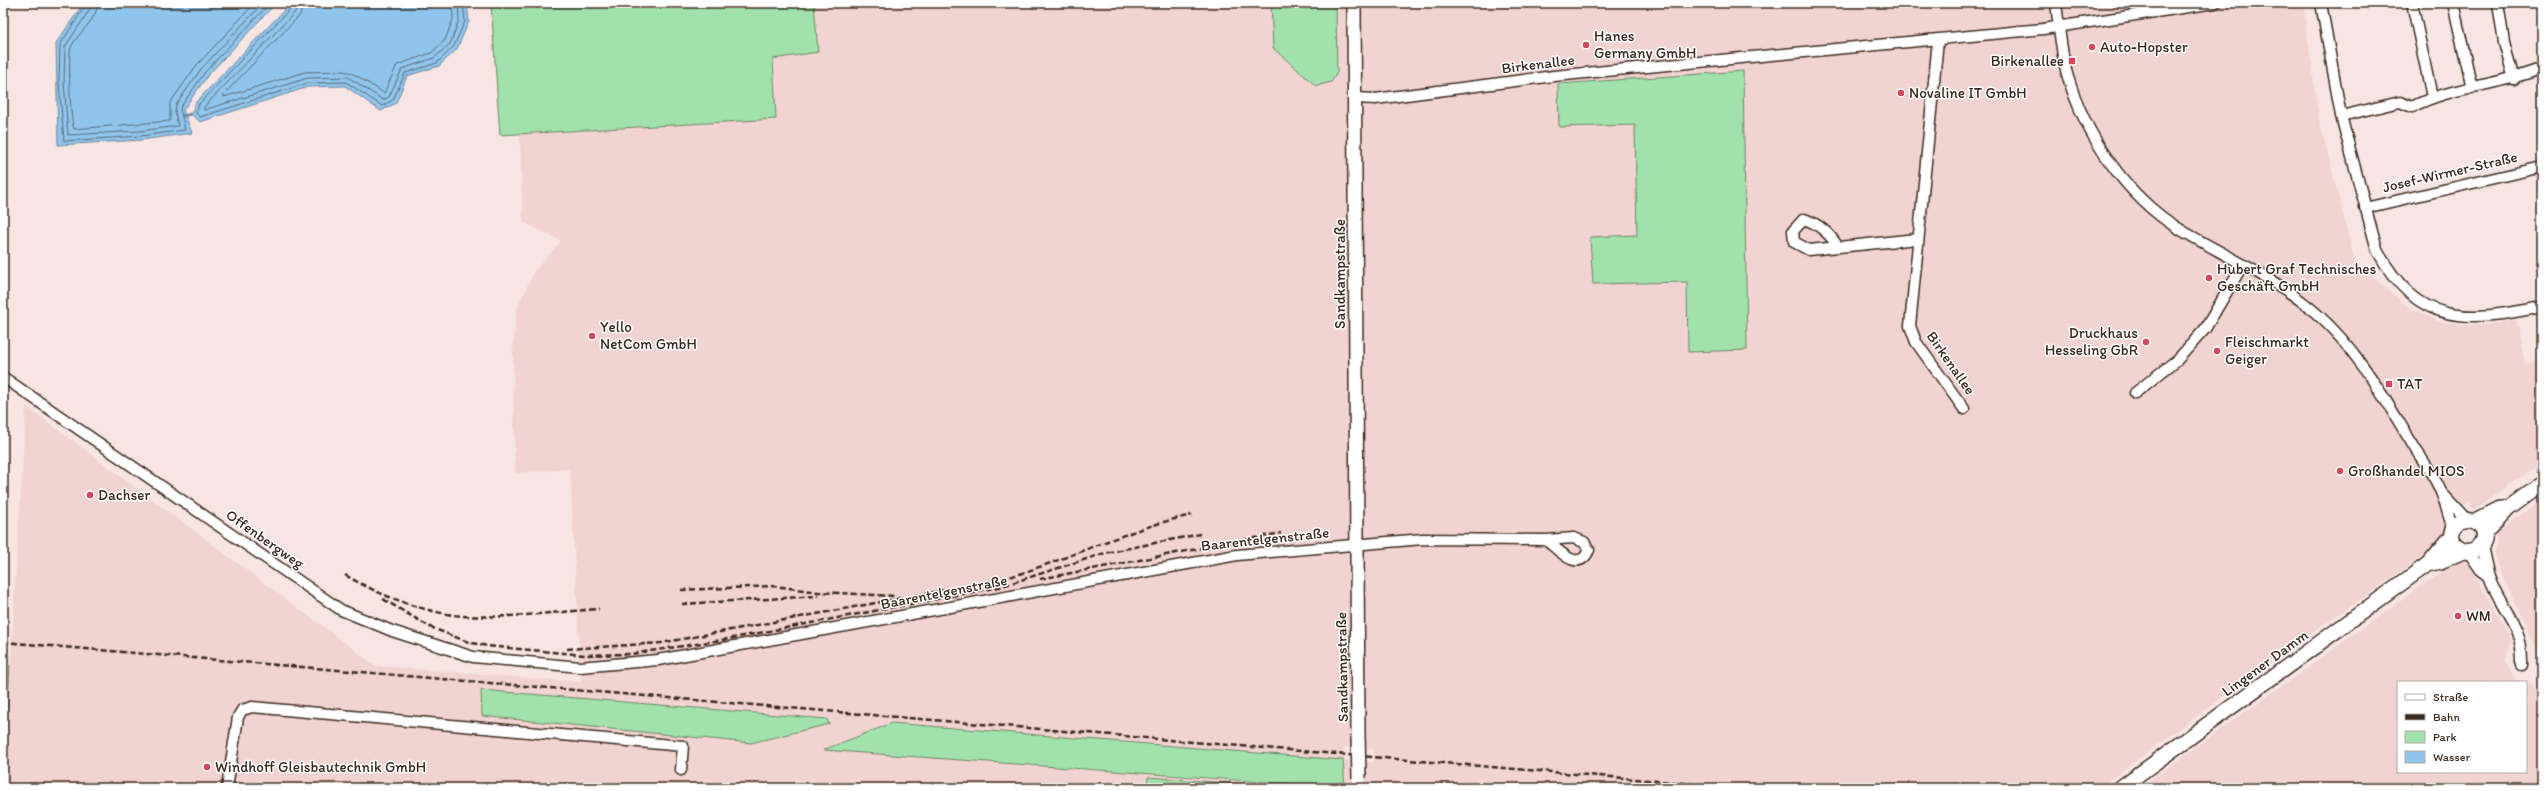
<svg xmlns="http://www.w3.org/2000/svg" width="2545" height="791" viewBox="0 0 2545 791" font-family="Itim,sans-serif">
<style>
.built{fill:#f1d3d1;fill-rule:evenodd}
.green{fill:#a1e2ac;stroke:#6e8665}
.water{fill:#8fc5ed;stroke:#6d879a}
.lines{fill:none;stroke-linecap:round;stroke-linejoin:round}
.shore{stroke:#5d6871;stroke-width:1}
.stream{stroke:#6d879a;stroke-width:2.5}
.minor-casing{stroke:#3b2a1e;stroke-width:13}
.tertiary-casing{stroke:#3b2a1e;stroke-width:16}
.secondary-casing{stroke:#3b2a1e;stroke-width:17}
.minor{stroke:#fff;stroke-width:10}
.tertiary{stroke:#fff;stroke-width:13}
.secondary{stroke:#fff;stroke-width:14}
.rail{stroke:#3b2a1e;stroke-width:2.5;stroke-dasharray:6 3;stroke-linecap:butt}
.tertiary-bridge-casing{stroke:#3b2a1e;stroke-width:16;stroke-linecap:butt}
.tertiary-bridge{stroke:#fff;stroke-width:13}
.poi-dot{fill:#d1495b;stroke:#fff;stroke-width:1.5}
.labels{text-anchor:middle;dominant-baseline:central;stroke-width:3;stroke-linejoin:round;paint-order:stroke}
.poi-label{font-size:15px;fill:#3b2a1e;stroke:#fff;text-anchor:start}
.street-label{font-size:15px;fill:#3b2a1e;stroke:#fff}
</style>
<rect width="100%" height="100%" fill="#f7e5e4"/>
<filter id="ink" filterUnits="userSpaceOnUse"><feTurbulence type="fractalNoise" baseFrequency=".025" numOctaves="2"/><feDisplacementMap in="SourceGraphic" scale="8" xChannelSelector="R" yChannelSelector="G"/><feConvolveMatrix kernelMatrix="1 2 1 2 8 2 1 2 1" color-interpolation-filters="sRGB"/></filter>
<g filter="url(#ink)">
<path class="built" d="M814 3H2303L2319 119 2355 262 2409 308 2438 321 2463 325H2485L2517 320 2525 365 2542 360V462L2474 510 2469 502 2463 506 2460 501 2441 513 2445 521V533L2435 548 2270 662 2099 788H1345L1343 760 892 723 824 750 1331 788H3L26 406 376 666 581 682 570 469 515 473 513 347 517 308 534 272 561 241 523 222 520 134 776 119 773 59 817 47ZM481 690 827 719 829 724 751 743 482 715ZM1344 747 1374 749V762L1344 760Z
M2542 500V659L2497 565 2494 553 2497 543 2496 533Z
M2462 561 2470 565 2511 640 2506 660 2517 682H2398V772H2526V686L2531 683 2542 699V788H2139L2452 564Z"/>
<path class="green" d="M491 3H814L818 52 773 59 776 119 500 135Z
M1271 3H1336L1337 73 1331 82 1316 86 1273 48Z
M1743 71 1747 350 1688 352 1687 282 1593 284 1590 237 1637 235 1635 125 1559 127 1558 84Z
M3 664 10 666 3 771Z
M481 690 827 719 829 724 751 743 482 716Z
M892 723 1343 760 1345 788 823 750Z
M1148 777 1292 788H1147Z"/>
<path class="water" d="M84 3H276L208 75 183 110 192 133 141 140 58 145 56 43Z
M291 3H467L469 21 457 49 439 66 407 76 396 103 381 111 345 86 308 87 200 122 191 114 196 102Z"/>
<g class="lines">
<path class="shore" d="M87 3 60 45 59 82 64 141 141 136 185 130 180 108 205 72 270 3
M92 3 90 9 65 47 64 82 68 135 140 131 178 126 175 112 176 105 201 69 263 3
M98 3C97 20 78 33 71 47 68 55 70 123 74 129L170 121V103L196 66 255 3
M293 3 292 7 199 104 196 113 200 117 308 83 346 82 382 106 393 100 405 73 437 63 454 46 465 21 463 3
M298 3 296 11 204 107V110L308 78 348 77 383 100 389 97 402 69 434 58 450 44 459 20 458 3
M304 3 300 15 224 94V97L305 72 344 71 352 73 384 93 397 65 431 53 445 40 453 19 452 3"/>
<path class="stream" d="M182 116 191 114"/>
<g class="minor-casing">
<path id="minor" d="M2056 3C2059 27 2061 51 2067 74 2085 135 2126 197 2181 230 2223 255 2279 280 2316 313 2358 350 2384 398 2413 445 2422 460 2435 476 2441 492 2446 504 2448 516 2453 528
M2321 3 2341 116 2377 250C2419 327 2465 322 2542 307
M2412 3 2432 97
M2453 3 2472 88
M2498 3 2504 43 2514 79
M1938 40 1910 326 1916 342 1964 409
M1356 98 1375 99 1554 76 2043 29 2215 3
M2341 116 2400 102 2412 107C2452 86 2500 86 2542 68
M2365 208 2542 167
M1838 247C1830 234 1819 224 1804 219L1793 231 1794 242 1809 250 1917 239
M3 377 341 610 392 631 473 657 580 667 658 660 1237 555 1423 539 1546 540 1574 538 1584 542 1589 550C1578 574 1559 550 1546 540
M2135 393 2178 359 2205 329 2242 266
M2441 492 2467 520
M2482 546C2484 555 2486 566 2489 576 2501 612 2523 621 2522 665
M2469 553 2481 570 2489 576
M227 788 238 717 242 710 252 707 683 746 681 770"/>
</g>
<g class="tertiary-casing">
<path id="tertiary" d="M1354 3 1358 734"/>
</g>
<g class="secondary-casing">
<path id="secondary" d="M2452 536a16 16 0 1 1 32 0a16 16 0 1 1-32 0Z
M2475 521 2499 509 2508 508
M2484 534 2508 508 2542 483
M2428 564 2439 562 2462 552
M2120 788 2428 564 2451 537"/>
</g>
<use href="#minor" class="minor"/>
<use href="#tertiary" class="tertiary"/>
<use href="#secondary" class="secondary"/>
<path class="rail" d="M345 575C378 594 414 609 453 615 497 620 554 612 599 609
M1040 579 1281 533
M681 590 775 586 818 592 895 596
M383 599 430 627 468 642 487 646 585 655 631 654 728 639 999 587 1105 553 1200 534
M682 604 818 596
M3 642 1742 788
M567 649 661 643 999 580C1064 562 1125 529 1192 515"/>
<g class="tertiary-bridge-casing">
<path id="tertiary-bridge" d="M1358 734 1359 778"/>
</g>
<use href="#tertiary-bridge" class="tertiary-bridge"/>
</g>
</g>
<g class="poi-dot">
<circle cx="1586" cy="45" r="4"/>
<circle cx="2092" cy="47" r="4"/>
<rect x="2068" y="57" width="8" height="8" rx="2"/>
<circle cx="1901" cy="93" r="4"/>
<circle cx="2209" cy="278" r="4"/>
<circle cx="592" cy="336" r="4"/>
<circle cx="2146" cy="342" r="4"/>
<circle cx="2217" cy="351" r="4"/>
<rect x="2385" y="380" width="8" height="8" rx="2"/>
<circle cx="2340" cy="471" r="4"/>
<circle cx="90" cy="495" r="4"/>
<circle cx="2458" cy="616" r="4"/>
<circle cx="207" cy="767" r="4"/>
</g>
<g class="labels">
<g class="poi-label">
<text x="1594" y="36">Hanes<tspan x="1594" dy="17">Germany GmbH</tspan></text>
<text x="2100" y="47">Auto-Hopster</text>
<text x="2064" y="61" text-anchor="end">Birkenallee</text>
<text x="1909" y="93">Novaline IT GmbH</text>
<text x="2217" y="269">Hubert Graf Technisches<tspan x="2217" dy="17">Geschäft GmbH</tspan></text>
<text x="600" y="327">Yello<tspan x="600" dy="17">NetCom GmbH</tspan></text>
<text x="2138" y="333" text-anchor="end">Druckhaus<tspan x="2138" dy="17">Hesseling GbR</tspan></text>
<text x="2225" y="342">Fleischmarkt<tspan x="2225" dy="17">Geiger</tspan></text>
<text x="2397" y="384">TAT</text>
<text x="2348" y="471">Großhandel MIOS</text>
<text x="98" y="495">Dachser</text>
<text x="2466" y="616">WM</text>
<text x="215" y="767">Windhoff Gleisbautechnik GmbH</text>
</g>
<g class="street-label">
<text transform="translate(1538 64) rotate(-7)">Birkenallee</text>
<text transform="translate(2450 172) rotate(-13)">Josef-Wirmer-Straße</text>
<text transform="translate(1340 274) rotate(-90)">Sandkampstraße</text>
<text transform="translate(1951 363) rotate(55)">Birkenallee</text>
<text transform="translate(265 539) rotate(35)">Offenbergweg</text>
<text transform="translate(1265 539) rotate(-6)">Baarentelgenstraße</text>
<text transform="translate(944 592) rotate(-11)">Baarentelgenstraße</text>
<text transform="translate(2265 663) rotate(-36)">Lingener Damm</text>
<text transform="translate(1342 667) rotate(-91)">Sandkampstraße</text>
</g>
</g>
<rect width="2545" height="791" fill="none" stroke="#fff" stroke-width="16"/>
<rect x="8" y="8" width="2529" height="775" fill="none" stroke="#3b2a1e" stroke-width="1.5" filter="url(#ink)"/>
<rect x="2397" y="681" width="130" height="92" fill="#ffffff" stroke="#b1aaa5"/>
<rect x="2405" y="694" width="20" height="6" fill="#ffffff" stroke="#b1aaa5"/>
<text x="2433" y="701" font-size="12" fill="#3b2a1e">Straße</text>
<rect x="2405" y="714" width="20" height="6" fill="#3b2a1e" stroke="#b1aaa5"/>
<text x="2433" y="721" font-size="12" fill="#3b2a1e">Bahn</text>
<rect x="2405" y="731" width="20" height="12" fill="#a1e2ac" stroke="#b1aaa5"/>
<text x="2433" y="741" font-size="12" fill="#3b2a1e">Park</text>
<rect x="2405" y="751" width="20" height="12" fill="#8fc5ed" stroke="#b1aaa5"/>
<text x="2433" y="761" font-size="12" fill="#3b2a1e">Wasser</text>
</svg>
